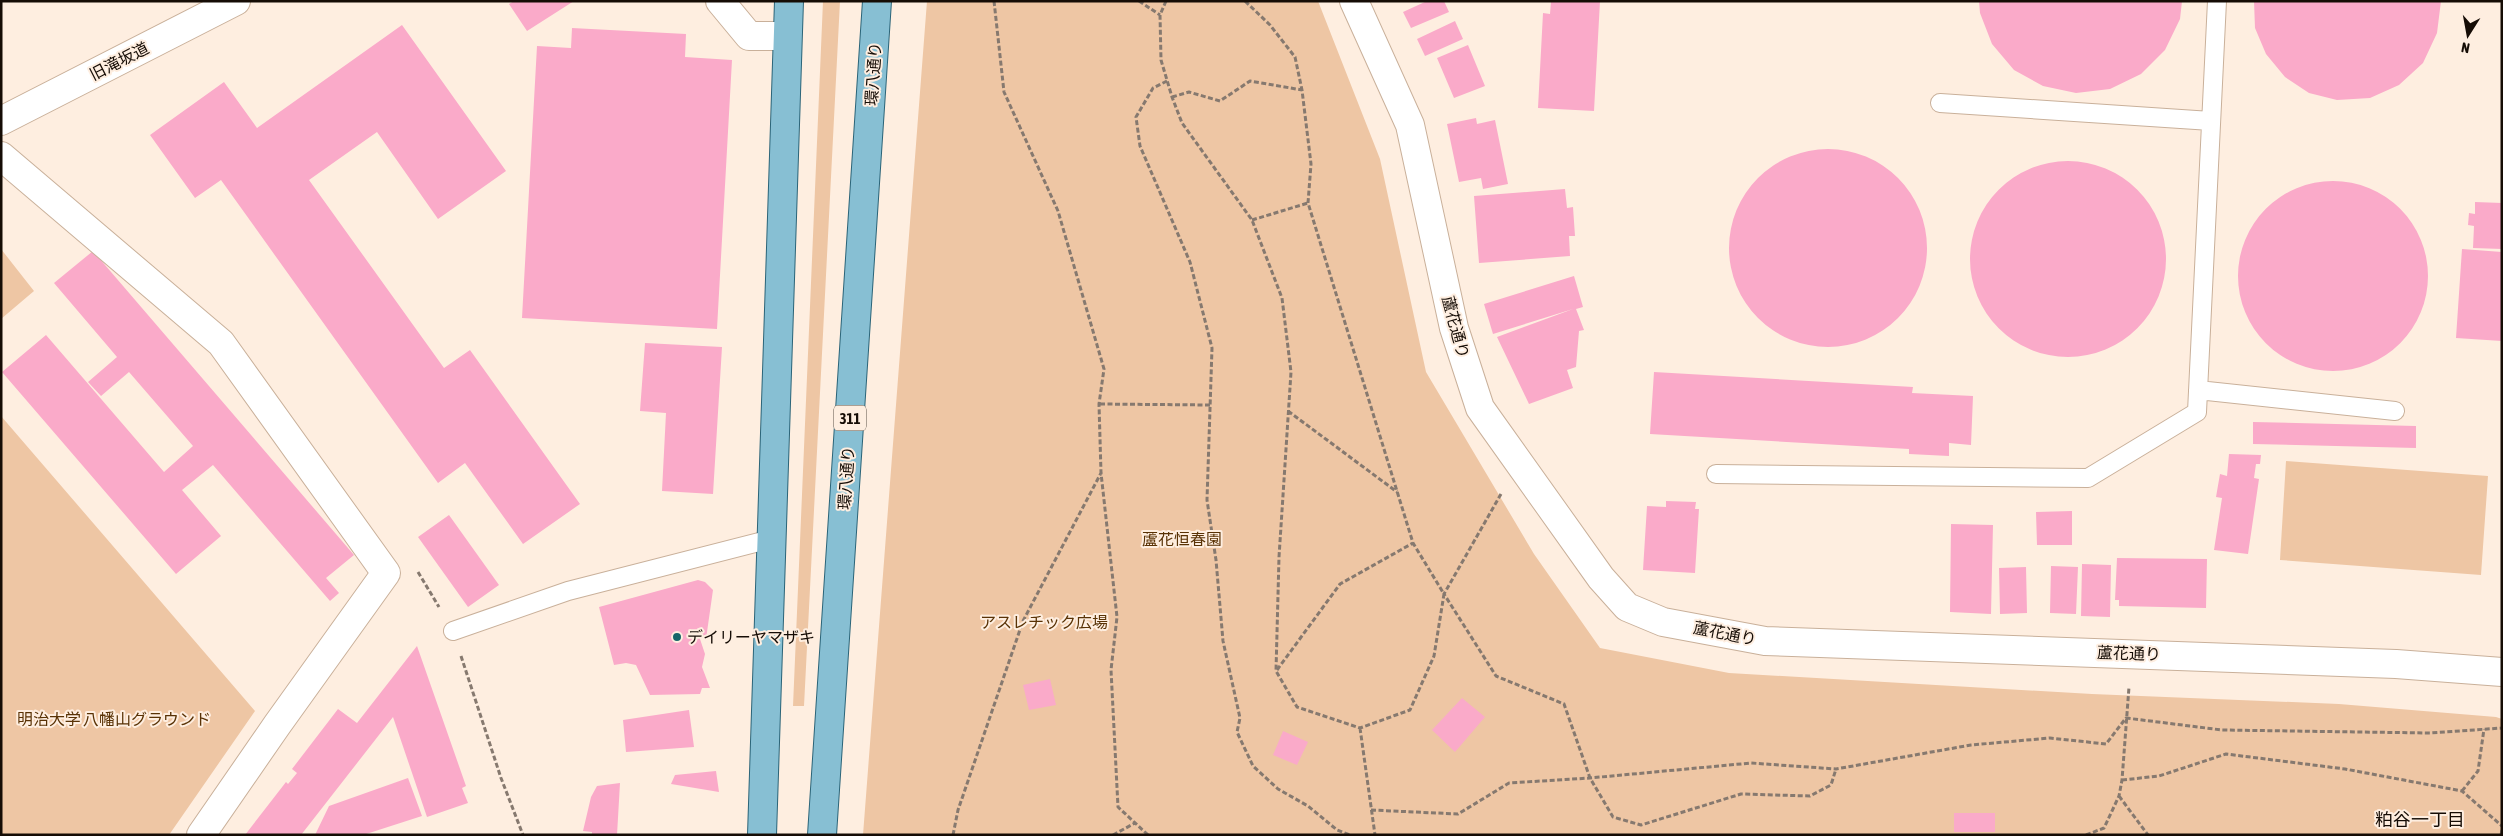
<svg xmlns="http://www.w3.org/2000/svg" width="2503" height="836" viewBox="0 0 2503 836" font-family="'Asap Condensed','Noto Sans JP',sans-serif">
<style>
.green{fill:#eec6a4}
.building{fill:#faaac9}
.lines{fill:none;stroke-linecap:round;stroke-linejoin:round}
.lane-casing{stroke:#c9b09a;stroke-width:20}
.street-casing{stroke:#c9b09a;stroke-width:30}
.secondary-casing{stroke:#c9b09a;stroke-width:30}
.primary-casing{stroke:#2b6478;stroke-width:30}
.path{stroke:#86796f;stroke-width:3;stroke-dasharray:5 2.5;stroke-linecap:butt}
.lane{stroke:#fff;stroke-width:18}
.street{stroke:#fff;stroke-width:28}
.secondary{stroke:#fff;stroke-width:28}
.primary{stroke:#87bfd3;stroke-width:28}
.poi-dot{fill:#166569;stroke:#feeee0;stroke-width:2}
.labels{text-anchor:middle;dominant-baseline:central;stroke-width:4;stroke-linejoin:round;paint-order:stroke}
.shield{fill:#feeee0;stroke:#5b5047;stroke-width:1}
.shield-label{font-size:15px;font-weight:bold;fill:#150c05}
.street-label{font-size:16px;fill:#150c05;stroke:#feeee0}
.park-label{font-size:16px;fill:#593205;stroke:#feeee0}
.poi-label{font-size:16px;fill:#150c05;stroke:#feeee0;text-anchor:start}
.neighbourhood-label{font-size:18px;fill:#150c05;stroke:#feeee0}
</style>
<rect width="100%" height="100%" fill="#feeee0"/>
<path class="green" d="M823 1H840L804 706H793Z
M927 1H1318L1380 159 1426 372 1534 554 1600 648 1729 673 2092 694 2339 704 2496 717 2502 719V835H863Z
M1 249 34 291 1 319Z
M1 416 255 711 169 835H1Z
M2286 461 2488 476 2481 575 2280 560Z"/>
<path class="building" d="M514 1H574L527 31 509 4Z
M1427 1H1444L1449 12 1411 28 1403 12Z
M1551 1H1600L1594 111 1538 108 1543 13 1550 14Z
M1979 1H2182L2180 19 2165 50 2141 74 2110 89 2076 93 2043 86 2014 70 1992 44 1980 13Z
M2254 1H2441L2437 33 2423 63 2399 85 2370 98 2337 100 2309 93 2285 77 2266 54 2255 28Z
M1455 21 1463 39 1425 56 1417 39Z
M402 25 506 171 438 219 377 132 309 180 444 368 470 350 580 504 523 544 465 463 438 483 221 180 195 198 150 135 224 82 257 128Z
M572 28 686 34 685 57 732 60 717 329 522 318 537 46 571 48Z
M1468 45 1485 86 1454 98 1437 58Z
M1476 118 1477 124 1495 120 1508 184 1483 189 1481 178 1459 182 1447 124Z
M1729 248a99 99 0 1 1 198 0a99 99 0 1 1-198 0Z
M1970 259a98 98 0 1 1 196 0a98 98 0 1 1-196 0Z
M2238 276a95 95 0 1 1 190 0a95 95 0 1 1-190 0Z
M1565 189 1567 208 1573 207 1575 236H1569L1570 256 1479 263 1474 196Z
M2475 202 2502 203V249L2473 248 2474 226 2468 225 2469 213 2475 214Z
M2462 249 2502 252V341L2456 338Z
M93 251 354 555 326 578 339 593 330 601 213 465 182 490 221 536 176 574 2 372 46 335 164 472 193 446 129 372 101 396 88 382 117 357 54 283Z
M1574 276 1583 307 1576 309 1584 330 1579 331 1576 367 1567 370 1573 388 1529 404 1497 337 1573 309 1493 334 1484 304Z
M645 343 722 347 713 494 662 491 666 413 640 411Z
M1654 372 1913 387 1912 393 1973 396 1971 445 1949 443V456L1909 454V449L1650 434Z
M2253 422 2416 426V448L2253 444Z
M2229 454 2261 455 2260 464H2256L2254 478 2259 479 2248 554 2214 550 2222 498 2216 497 2220 474 2227 476Z
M1666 501 1696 502 1695 509H1699L1695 573 1643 570 1647 506 1666 507Z
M2072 511V545H2037L2036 512Z
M449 515 499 585 468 607 418 537Z
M1951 524 1993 525 1991 614 1950 612Z
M2117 558 2207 559 2206 608 2119 606V600H2115Z
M2082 564 2111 565 2110 617 2081 616Z
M2051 566 2078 567 2076 614 2050 613Z
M2026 567 2027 613 2000 614 1999 568Z
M698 580 705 582 713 590 706 639 699 636 705 654 702 667 710 688H702L700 694 650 695 636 665 626 663 614 665 599 607Z
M417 646 466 786 462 788 468 803 427 817 393 717 301 835H245L286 782 288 784 297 773 292 769 338 709 357 723Z
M1050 679 1056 705 1029 710 1023 685Z
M1462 698 1485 717 1455 752 1432 730Z
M689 710 694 747 626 752 623 720Z
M1283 731 1308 742 1297 765 1273 755Z
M716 771 719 792 671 784 675 775Z
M408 778 422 816 363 835H315L329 806Z
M620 783 617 835H592V832L583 831 591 797 597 786Z
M1954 813H1995V832H1954Z"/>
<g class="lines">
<g class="lane-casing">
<path id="lane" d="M1940 103 2211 121
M2198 390 2395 411
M1716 474 2088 478 2197 412 2217 1
M453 631 568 591 771 539"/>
</g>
<g class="street-casing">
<path id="street" d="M720 1 749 36H787
M1 121 236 1
M1 156 221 343 386 573 277 725 201 835"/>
</g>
<g class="secondary-casing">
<path id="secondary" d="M1354 1 1410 125 1454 328 1480 408 1601 578 1627 607 1663 622 1765 641 2396 664 2502 672"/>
</g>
<g class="primary-casing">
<path id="primary" d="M762 835 789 1
M822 835 877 1"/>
</g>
<path class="path" d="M994 1 1004 92 1058 211 1104 369 1099 404 1101 473 1117 617 1111 670 1118 807 1148 835
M1139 1 1160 15
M1166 1 1160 15 1161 60 1172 97 1182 123 1252 220 1282 298 1291 372 1279 557 1276 671 1297 707 1360 728 1410 710 1434 656 1444 594 1413 543 1308 203 1311 164 1302 90 1295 57 1270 25 1245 1
M1167 81 1153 88 1136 117 1140 146 1190 262 1212 348 1207 500 1216 560 1223 641 1240 718 1237 732 1253 766 1278 789 1308 806 1337 830 1350 835
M1172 97 1189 92 1220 101 1250 81 1302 90
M1252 220 1308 203
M1100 404 1211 405
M1288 411 1397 492
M1501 494 1444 594 1496 676 1564 704 1590 778 1613 817 1641 825 1741 794 1810 796 1831 785 1836 769
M418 572 439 607
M461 656 501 778 523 835
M1277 670 1340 584 1413 543
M1360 728 1375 835
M2122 780 2159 776 2226 754 2345 769 2462 791 2502 826
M2462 791 2478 771 2484 729
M2119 796 2148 835
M1371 810 1458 814 1509 783 1590 778 1751 763 1836 769 1971 745 2050 738 2106 744 2126 718 2222 730 2430 733 2502 728
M953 835 958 810 1023 621 1101 473
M1113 835 1135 823
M2086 835 2104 828 2119 796 2122 780 2129 687
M2501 835 2502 830"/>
<use href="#lane" class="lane"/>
<use href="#street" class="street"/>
<use href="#secondary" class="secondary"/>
<use href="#primary" class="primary"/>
</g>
<circle class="poi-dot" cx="677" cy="637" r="5"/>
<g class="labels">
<rect class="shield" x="834" y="405.5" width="32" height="25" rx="4"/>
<g class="shield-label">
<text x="850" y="418">311</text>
</g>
<g class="street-label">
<text transform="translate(119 61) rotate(-27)">旧滝坂道</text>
<text transform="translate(873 74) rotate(-86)">環八通り</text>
<text transform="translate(1456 327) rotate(75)">蘆花通り</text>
<text transform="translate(846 478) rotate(-86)">環八通り</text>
<text transform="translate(1725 633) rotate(11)">蘆花通り</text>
<text transform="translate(2129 653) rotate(2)">蘆花通り</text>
</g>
<g class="park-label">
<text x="1182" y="539">蘆花恒春園</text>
<text x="1044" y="622">アスレチック広場</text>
<text x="114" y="719">明治大学 八幡山グラウンド</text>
</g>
<g class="poi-label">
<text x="687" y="637">デイリーヤマザキ</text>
</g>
<g class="neighbourhood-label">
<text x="2420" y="819">粕谷一丁目</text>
</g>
</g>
<rect width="2503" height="836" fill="none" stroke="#150c05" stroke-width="5"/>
<g transform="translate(2468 35) rotate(191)" stroke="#feeee0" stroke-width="4" paint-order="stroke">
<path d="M0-4L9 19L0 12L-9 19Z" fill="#150c05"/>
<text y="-8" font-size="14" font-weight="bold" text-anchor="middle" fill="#150c05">N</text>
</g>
</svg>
